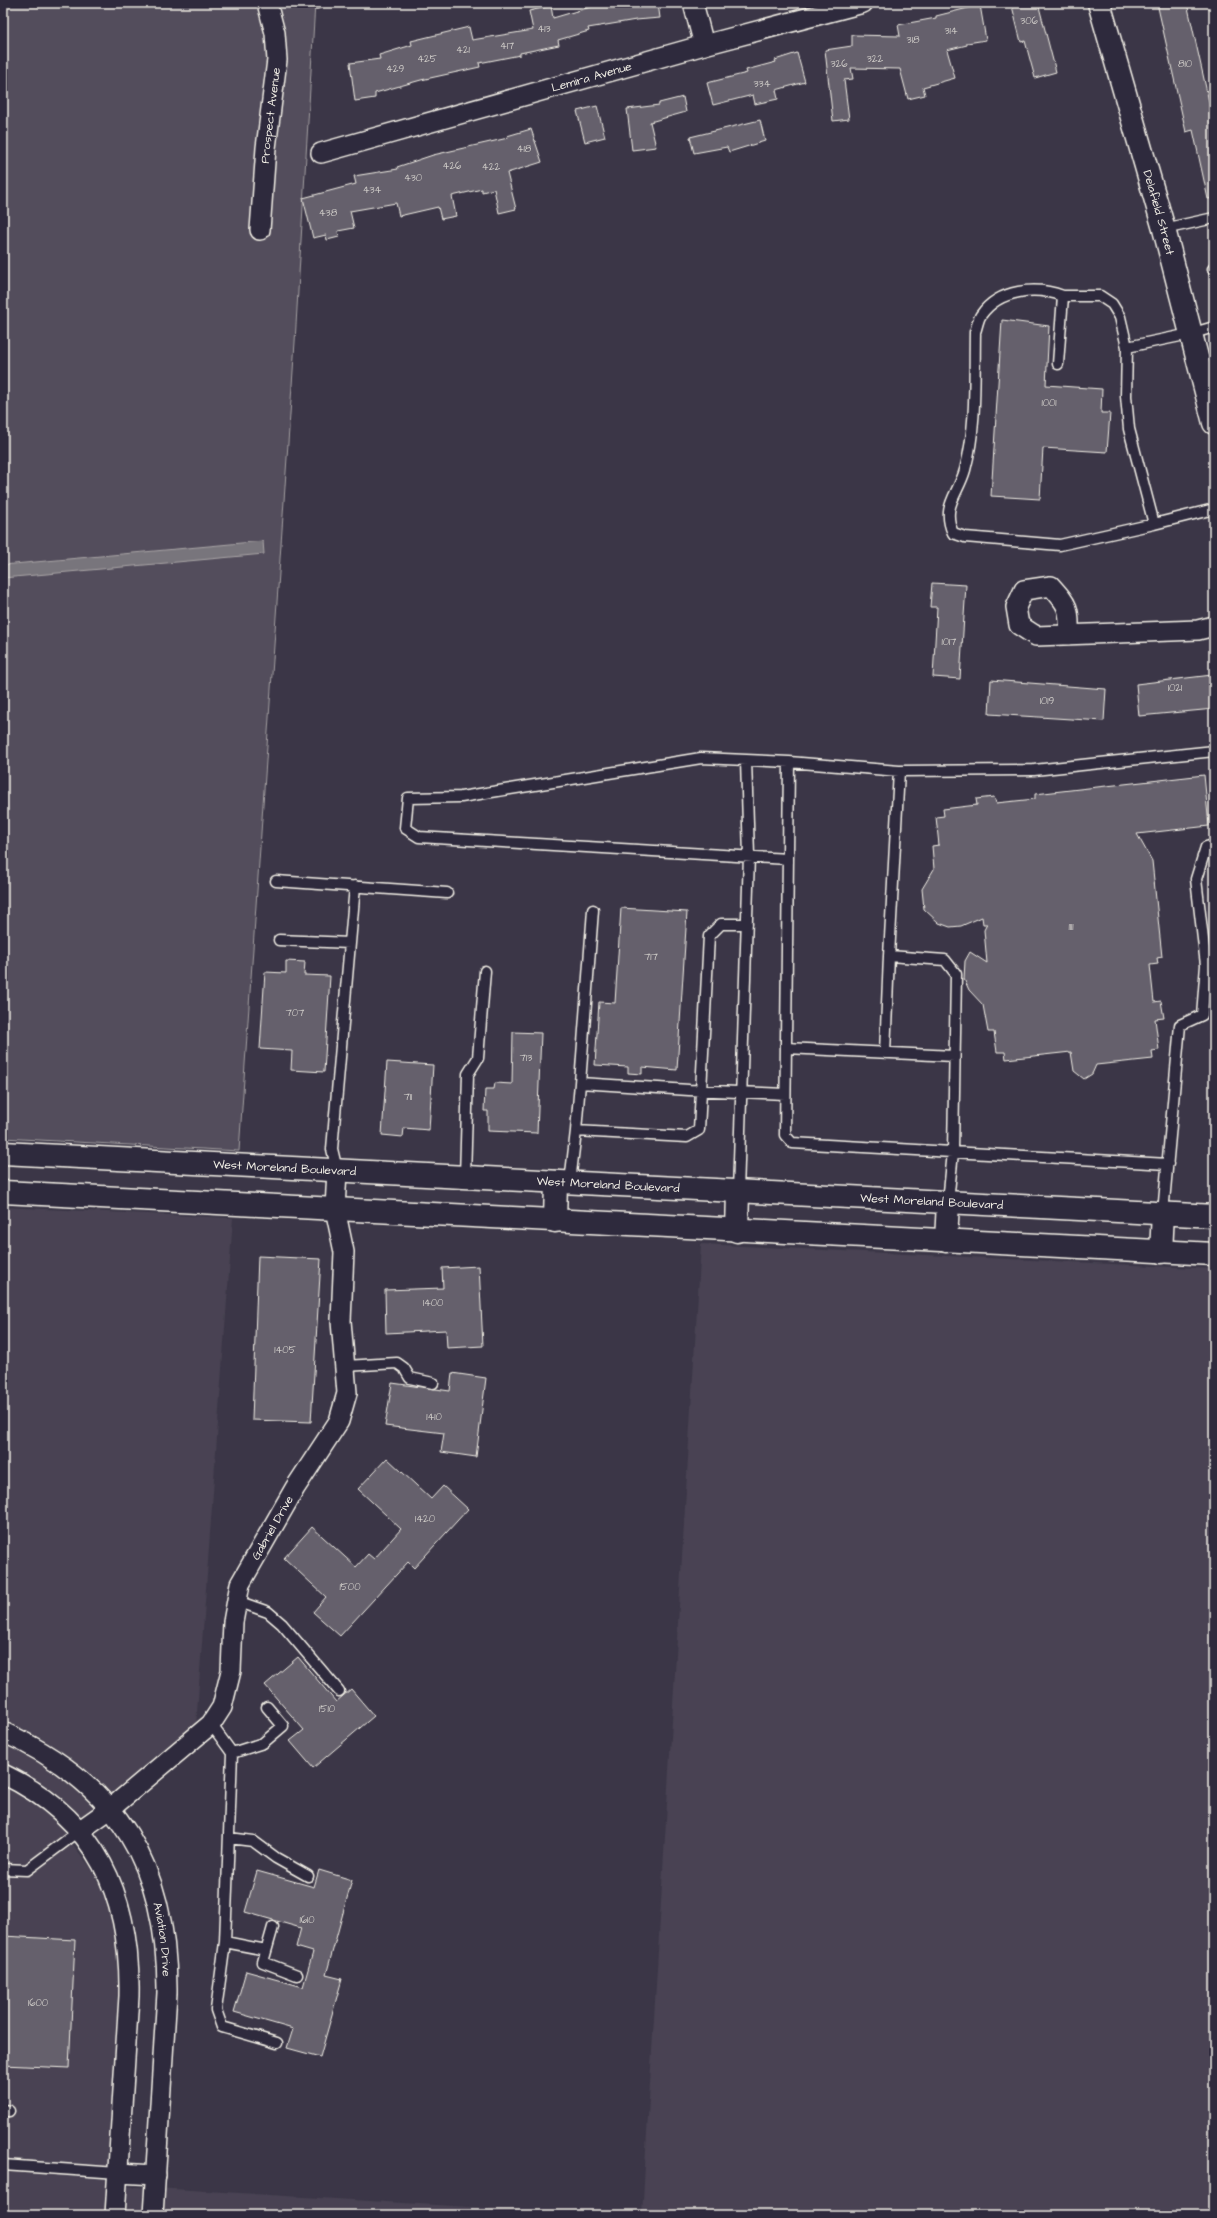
<svg xmlns="http://www.w3.org/2000/svg" width="1217" height="2218" viewBox="0 0 1217 2218" font-family="'Architects Daughter',sans-serif">
<style>
.built{fill:#484352}
.green{fill:#534e5c;stroke:#a4a0a2}
.water{fill:#78747b;stroke:#aaa6a7}
.building{fill:#65616c;stroke:#f4f1e8}
.lines{fill:none;stroke-linecap:round;stroke-linejoin:round}
.lane-casing{stroke:#f4f1e8;stroke-width:13}
.street-casing{stroke:#f4f1e8;stroke-width:22}
.secondary-casing{stroke:#f4f1e8;stroke-width:25}
.lane{stroke:#2f2a3d;stroke-width:10}
.street{stroke:#2f2a3d;stroke-width:19}
.secondary{stroke:#2f2a3d;stroke-width:22}
.labels{text-anchor:middle;dominant-baseline:central;stroke-width:3;stroke-linejoin:round;paint-order:stroke}
.number-label{font-size:10px;fill:#d0cdc9}
.street-label{font-size:12px;fill:#f4f1e8;stroke:#2f2a3d}
</style>
<rect width="100%" height="100%" fill="#3b3647"/>
<filter id="ink" filterUnits="userSpaceOnUse"><feTurbulence type="fractalNoise" baseFrequency=".025" numOctaves="2"/><feDisplacementMap in="SourceGraphic" scale="8" xChannelSelector="R" yChannelSelector="G"/><feConvolveMatrix kernelMatrix="1 2 1 2 8 2 1 2 1" color-interpolation-filters="sRGB"/></filter>
<g filter="url(#ink)">
<path class="built" d="M3 1207 233 1218 196 1726 65 1834 91 1868 106 1897 115 1930 119 1965 118 1996 106 2185 603 2215H3Z
M701 1244 1214 1269V2215H642Z"/>
<path class="green" d="M3 3H315L295 342 239 1151 3 1138Z"/>
<path class="water" d="M263 541 264 554 3 578V565Z"/>
<path class="building" d="M604 3H658L660 18 636 20 588 28 589 31 558 40 559 45 520 53V55L479 63 480 67 421 80 375 93V98L355 101 350 63 380 59 379 55 412 45 411 41 469 27 472 40 533 30 529 11 551 6 553 18Z
M1026 3H1038L1056 72 1035 78 1025 41 1021 42 1012 6Z
M1157 3H1187L1214 124V198L1208 199 1193 130 1186 132Z
M980 5 986 40 967 43V45L947 50 955 78 923 87 925 95 908 99 900 69 851 68 853 79 844 80 849 119 833 121 825 50 852 46V35L900 36 898 25 936 18V16Z
M797 53 805 82 776 90 778 99 755 104 753 95 713 105 707 83 747 73 746 70 776 62 775 60Z
M683 97 686 112 650 122 656 147 632 150 627 109 659 105V103Z
M597 106 605 137 585 142 577 111Z
M760 120 765 141 729 152 727 147 694 153 690 137Z
M531 129 542 162 507 173 516 209 499 213 494 189 482 192V189L452 196 456 216 441 219 438 207 399 216 396 203 350 211 354 228 338 231 339 237 327 240 326 235 313 238 303 198 356 184 354 176 398 169 397 167 433 155 508 138 507 136Z
M1002 320 1049 326 1046 385 1102 389 1101 413H1110L1107 452 1043 448 1040 499 991 496Z
M932 583 966 585 960 679 933 677 937 607H930Z
M1212 675 1214 709 1139 716 1136 684Z
M991 680 1106 689 1104 721 989 714Z
M1204 775 1209 826 1137 834 1152 861 1162 957 1157 958 1158 964 1150 965 1154 1002 1161 1001 1164 1018 1155 1019 1159 1050 1152 1051 1153 1059 1096 1065 1092 1074 1084 1079 1074 1071 1071 1052 1006 1059 1005 1052H997L994 1032H988L983 1005 969 990 964 979 965 961 970 952 987 963 984 930 987 924H983L982 917 961 926 950 927 939 923 924 909 922 889 934 869 932 846 939 845 936 817 944 816 943 809 977 805 976 799 994 797 996 803 1035 799V794Z
M621 908 687 912 677 1070 642 1067V1074L628 1073V1067L595 1065 599 1002 615 1003Z
M286 961 305 962 304 975 330 976 324 1072 291 1070 292 1051 260 1049 265 972 286 973Z
M513 1032 541 1033 537 1133 488 1131V1111H484L485 1089H494L495 1083 512 1084Z
M387 1062 433 1065 429 1130 404 1128 403 1137 382 1135Z
M258 1256 321 1259 311 1422 252 1420Z
M479 1266 483 1346 447 1348 446 1330 386 1333 385 1290 443 1288 442 1268Z
M452 1373 486 1378 476 1457 441 1452 444 1433 385 1426 392 1383 450 1391Z
M387 1458 431 1499 443 1486 468 1509 414 1568 408 1562 340 1636 313 1612 326 1597 284 1558 312 1527 356 1567 368 1554 374 1559 401 1529 358 1489Z
M298 1657 336 1702 351 1689 374 1716 313 1768 290 1741 304 1730 265 1685Z
M319 1870 352 1880 326 1975 342 1979 320 2057 287 2048 293 2029 234 2012 246 1971 303 1987 313 1952 296 1947 301 1928 245 1912 257 1871 314 1887Z
M3 1936 75 1940 69 2068 3 2065Z"/>
<g class="lines">
<g class="lane-casing">
<path id="lane" d="M316 3H317
M1164 229 1214 218
M1213 269 1214 268
M1127 347 1190 334 1214 327
M1058 364 1063 296H1100L1112 304 1120 317 1127 347 1126 396 1129 429 1154 524 1060 545 965 537 953 533C941 506 958 495 965 470 977 426 974 378 975 332 977 327 978 319 981 315 999 289 1036 286 1063 296
M1154 524 1214 509
M789 762 899 771 1034 770 1214 751
M899 771 889 956 945 960 956 974 953 1152 948 1202
M788 859 419 837 405 828 408 798 461 797 701 758 789 762 785 1135 792 1143 1168 1164
M276 881 447 893
M279 940 350 943
M1206 965 1196 879 1206 847 1214 845
M786 1048 954 1056
M885 1053 889 956
M580 1083 593 910
M576 1131 580 1083 689 1090 785 1094
M337 1170 332 1149 355 886
M465 1177 468 1074 478 1058 485 971
M570 1182 576 1131 687 1137 699 1130 709 936 721 924H747
M738 1192 749 856 746 760
M1163 1213 1180 1025 1202 1015 1206 965H1214
M345 1366 397 1363 404 1368 410 1378 433 1383
M237 1601 268 1612 282 1624 339 1691
M211 1724 232 1753 225 1942 216 2010 222 2027 277 2043
M232 1753 263 1743 283 1726 267 1707
M229 1838 253 1841 276 1858 308 1876
M3 1869 27 1870 79 1831
M273 1927 263 1962 297 1975
M225 1942 266 1950
M3 2110 9 2111
M3 2165 118 2173"/>
</g>
<g class="street-casing">
<g id="street">
<path d="M693 3 704 45"/>
<path id="s1" d="M321 153 704 45 863 3"/>
<path id="s2" d="M260 230 266 148 277 60 275 33 267 3"/>
<path d="M1069 635C1070 608 1068 605 1051 586L1024 590 1016 607 1019 625 1036 636 1198 630 1214 626"/>
<path id="s3" d="M3 1732C119 1784 168 1867 167 1993L153 2215"/>
<path d="M3 1774C97 1819 131 1895 129 1996L115 2215"/>
<path id="s4" d="M79 1831 110 1809 211 1724 222 1707 231 1671 233 1622 240 1584 295 1488 339 1421 347 1393 341 1321 344 1252 335 1209 337 1170"/>
<path d="M118 2173 156 2175"/>
</g>
</g>
<g class="secondary-casing">
<g id="secondary">
<path id="s5" d="M1099 3 1164 229 1214 423"/>
<path id="s6" d="M3 1153 1214 1216"/>
<path d="M3 1192 1214 1254"/>
<path d="M555 1221 556 1182"/>
<path d="M737 1231 738 1192"/>
<path d="M946 1241 948 1202"/>
<path d="M1161 1252 1163 1213"/>
</g>
</g>
<use href="#lane" class="lane"/>
<use href="#street" class="street"/>
<use href="#secondary" class="secondary"/>
</g>
</g>
<g class="labels">
<g class="number-label">
<text x="1029" y="21">306</text>
<text x="544" y="29">413</text>
<text x="951" y="31">314</text>
<text x="913" y="40">318</text>
<text x="507" y="46">417</text>
<text x="463" y="50">421</text>
<text x="427" y="59">425</text>
<text x="875" y="59">322</text>
<text x="839" y="64">326</text>
<text x="1185" y="64">810</text>
<text x="395" y="69">429</text>
<text x="762" y="84">334</text>
<text x="524" y="149">418</text>
<text x="452" y="166">426</text>
<text x="491" y="167">422</text>
<text x="413" y="178">430</text>
<text x="372" y="190">434</text>
<text x="328" y="213">438</text>
<text x="1049" y="403">1001</text>
<text x="949" y="642">1017</text>
<text x="1175" y="688">1021</text>
<text x="1047" y="701">1019</text>
<text x="1071" y="927">1111</text>
<text x="651" y="957">717</text>
<text x="295" y="1013">707</text>
<text x="526" y="1058">713</text>
<text x="408" y="1097">711</text>
<text x="433" y="1303">1400</text>
<text x="285" y="1350">1405</text>
<text x="434" y="1417">1410</text>
<text x="425" y="1519">1420</text>
<text x="350" y="1587">1500</text>
<text x="327" y="1709">1510</text>
<text x="307" y="1920">1610</text>
<text x="38" y="2003">1600</text>
</g>
<g class="street-label">
<text stroke="none"><textPath href="#s1" startOffset="281">Lemira Avenue</textPath></text>
<text stroke="none"><textPath href="#s2" startOffset="115">Prospect Avenue</textPath></text>
<text stroke="none"><textPath href="#s5" startOffset="218">Delafield Street</textPath></text>
<text stroke="none"><textPath href="#s6" startOffset="282">West Moreland Boulevard</textPath></text>
<text stroke="none"><textPath href="#s6" startOffset="606">West Moreland Boulevard</textPath></text>
<text stroke="none"><textPath href="#s6" startOffset="930">West Moreland Boulevard</textPath></text>
<text stroke="none"><textPath href="#s4" startOffset="380">Gabriel Drive</textPath></text>
<text stroke="none"><textPath href="#s3" startOffset="276">Aviation Drive</textPath></text>
</g>
</g>
<rect width="1217" height="2218" fill="none" stroke="#2f2a3d" stroke-width="16"/>
<rect x="8" y="8" width="1201" height="2202" fill="none" stroke="#f4f1e8" stroke-width="1.5" filter="url(#ink)"/>
</svg>
